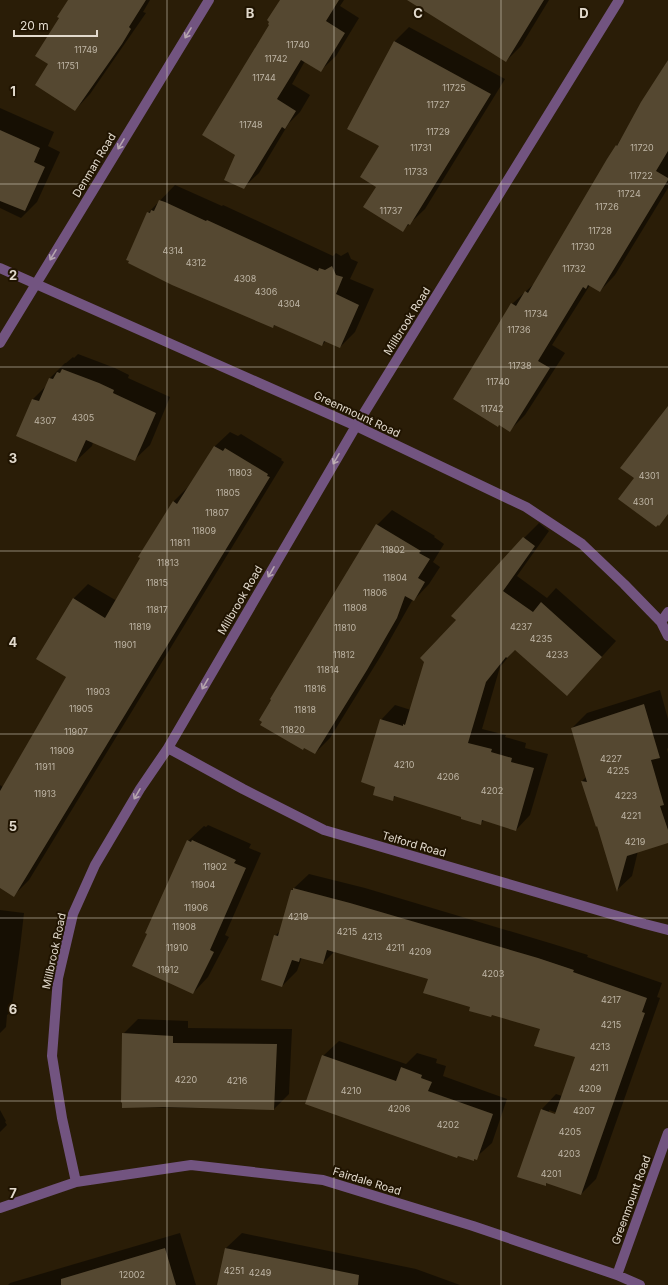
<svg xmlns="http://www.w3.org/2000/svg" width="668" height="1285" viewBox="0 0 668 1285" font-family="Inter,sans-serif">
<style>
.shadow{fill:#0007;fill-rule:evenodd}
.building{fill:#554831}
.lines{fill:none;stroke-linecap:round;stroke-linejoin:round}
.minor{stroke:#725480;stroke-width:10}
.oneway{stroke:#b5a4ae}
.grid{fill:none;stroke:#e2dacd;stroke-width:1;stroke-opacity:0.55}
.labels{text-anchor:middle;dominant-baseline:central;stroke-width:4;stroke-linejoin:round;paint-order:stroke}
.number-label{font-size:9px;fill:#bfb6a6}
.street-label{font-size:11px;fill:#e2dacd;stroke:#201401}
.grid-label{font-size:13px;text-anchor:middle;font-weight:bold;fill:#e2dacd;stroke:#201401;stroke-width:4;stroke-linejoin:round;paint-order:stroke}
</style>
<rect width="100%" height="100%" fill="#2a1d07"/>
<path class="shadow" d="M69 0H150L143 12 146 13 90 94 75 110 49 64 60 18Z
M286 0H344L340 6 359 18 336 56 320 71 305 61 292 84 310 95 300 112 289 123 259 173 243 188 236 155Z
M467 0H549L521 46 506 61Z
M409 27 505 79 425 209 403 230 380 146 394 42Z
M668 60V188L615 275 600 291 590 285 552 345 565 353 525 415 510 430 512 304 535 283Z
M0 108 54 132 48 146 60 152 37 202 21 218 0 208Z
M175 185 222 206 223 205 333 256 336 253 341 256 348 252 351 259 358 262 350 279 374 289 355 332 340 347 326 341 322 345 275 325 273 327 148 213Z
M78 354 115 368 129 375 128 378 170 397 150 445 134 460 93 442 92 446 76 461 17 435 33 399 47 385 50 378 65 363H66L73 357 74 358Z
M230 432 238 436 241 434 282 459 281 460 284 462 29 880 14 895 0 887V785L3 787 67 676 73 599 88 584 117 601 173 502 188 487 214 447Z
M392 510 435 536 434 537 444 544 433 562 440 567 429 584 414 600 413 599 382 654 330 738 315 753 377 525Z
M539 523 549 531 517 576 547 598 556 588 616 641 567 695 515 649 500 667 482 729 506 735 505 737 526 743 525 748 548 754 530 815 516 830 484 820 480 824 462 816 396 796 392 799 377 786 381 720 395 705 411 710 457 620 524 538Z
M660 690 668 719V748L667 749 668 753V842L638 851 632 876 617 890 598 825H596L582 781 586 777 572 728 587 713Z
M208 825 251 844 249 848 261 853 225 935 229 937 208 977 193 993 188 841 204 826 206 827Z
M309 874 365 888 553 944 588 955 587 957 662 983 657 997 660 998 596 1179 581 1194 547 1182 545 1185 542 1109 556 1094 562 1096 576 1057 542 1028 493 1014 491 1016 471 1006 429 978 334 952 323 963 302 957 297 971 282 986 275 936 281 930 292 890ZM549 1110 560 1114V1116L549 1113Z
M0 910 24 913 20 948 11 1012 7 1015 6 1027 0 1033Z
M138 1019 188 1021V1028L292 1029 289 1094 274 1109 123 1107V1034Z
M339 1041 406 1064 417 1053 437 1059 436 1063 446 1066 443 1076 507 1099 492 1143 473 1160 459 1155 457 1157 323 1056Z
M0 1110 6 1121 5 1122 7 1125 0 1132Z
M180 1233 196 1285H8L10 1283Z
M242 1233 416 1269 460 1285H218L226 1248Z"/>
<path class="building" d="M68 0H146L129 27 131 29 122 44 75 111 35 85 48 64 35 56 59 18 57 17Z
M280 0H339L326 21 345 33 321 72 301 60 277 99 296 111 285 129 282 127 244 189 224 180 235 155 202 135 269 25 268 24 269 22 267 20Z
M407 0H544L506 62Z
M394 41 491 94 410 225 408 224 403 232 363 207 376 187 360 177 379 146 347 129Z
M668 60V151L656 171 668 178V180L600 292 588 285 586 289 583 287 538 361 550 368 510 432 499 425 498 427 453 399 511 303 516 306 525 291 528 293 607 159 616 145 617 146 641 102Z
M0 130 40 148 34 162 45 167 25 211 0 201Z
M159 200 165 202 206 221 207 220 318 271 319 268 325 270 332 266 336 275 343 277 336 294 359 305 340 348 324 341 322 346 274 325 273 328 172 285 128 263 129 261 126 260 147 212 150 213 151 210 154 211Z
M62 369 99 383 114 390 113 393 156 413 135 461 86 440 76 462 16 436 32 399 39 401 49 378 53 379 57 372 60 373Z
M668 406V514L659 526 658 525 656 527 618 499 634 478 620 468Z
M214 446 223 451 225 448 268 474 267 476 270 477 14 897 0 888V791L66 677 36 659 73 598 105 618 140 558 138 557 173 501 177 504Z
M376 524 421 551 419 553 430 559 418 578 425 582 414 601 405 596 397 618 367 670 315 754 304 748 303 750 260 725 262 722 259 720 271 700 270 699Z
M523 537 535 546 503 591 533 612 541 602 602 657 567 696 515 650 507 658 506 657 486 682 468 743 492 749 491 752 512 758 511 762 534 768 516 831 482 820 481 825 461 819V817L394 796 393 801 373 795 375 787 361 782 380 719 403 726V724L405 725 424 662 420 658 456 620 451 616Z
M644 704 660 758 651 760 664 805 660 806 668 830V843L627 856 617 892 597 826 596 827 581 781 587 782 571 728Z
M187 840 191 842 192 840 236 860 234 863 246 868 210 950 214 952 193 994 132 966 147 934 145 933Z
M293 888 350 903 538 958 574 970 573 972 647 998 642 1012 645 1013 581 1195 546 1183V1186L517 1177 541 1109 555 1114 575 1057 534 1046 540 1029 492 1015 491 1017 469 1011 470 1007 423 993 428 979 327 950 323 964 300 958 299 962 292 960 282 987 261 980 274 935 278 936 291 890H293Z
M122 1033 173 1036V1043L277 1044 274 1110 163 1107 122 1108V1103L121 1102Z
M322 1055 396 1081 401 1067 422 1075 421 1078 432 1082 428 1091 493 1114 477 1160 474 1159V1161L458 1156 457 1158 305 1104Z
M165 1248 176 1285H61V1279Z
M225 1248 359 1275 358 1285H217Z"/>
<g class="lines">
<path class="minor" d="M0 268 356 426 526 507 582 544 624 584 661 622 668 636
M0 343 209 0
M661 622 668 612
M168 748 243 789 324 830 645 924 668 930
M76 1182 62 1118 52 1056 58 978 73 914 95 865 140 789 168 748 356 426 619 0
M0 1208 76 1182 191 1165 323 1180 473 1226 617 1275 640 1285
M617 1275 668 1133"/>
</g>
<defs><path id="oneway-shaft" d="M-6 0H5M1.5-3L5.5 0L1.5 3" fill="none" stroke-width="1.6" stroke-linecap="round" stroke-linejoin="round"/></defs>
<g class="oneway">
<use href="#oneway-shaft" transform="translate(188 33) rotate(121)"/>
<use href="#oneway-shaft" transform="translate(121 144) rotate(121)"/>
<use href="#oneway-shaft" transform="translate(53 255) rotate(121)"/>
<use href="#oneway-shaft" transform="translate(336 459) rotate(120)"/>
<use href="#oneway-shaft" transform="translate(271 572) rotate(120)"/>
<use href="#oneway-shaft" transform="translate(205 684) rotate(120)"/>
<use href="#oneway-shaft" transform="translate(137 794) rotate(120)"/>
</g>
<path class="grid" d="M167 0V1285M334 0V1285M501 0V1285M0 184H668M0 367H668M0 551H668M0 734H668M0 918H668M0 1101H668"/>
<g class="labels">
<g class="number-label">
<text x="298" y="44">11740</text>
<text x="86" y="49">11749</text>
<text x="276" y="58">11742</text>
<text x="68" y="65">11751</text>
<text x="264" y="77">11744</text>
<text x="454" y="87">11725</text>
<text x="438" y="104">11727</text>
<text x="251" y="124">11748</text>
<text x="438" y="131">11729</text>
<text x="421" y="147">11731</text>
<text x="642" y="147">11720</text>
<text x="416" y="171">11733</text>
<text x="641" y="175">11722</text>
<text x="629" y="193">11724</text>
<text x="607" y="206">11726</text>
<text x="391" y="210">11737</text>
<text x="600" y="230">11728</text>
<text x="583" y="246">11730</text>
<text x="173" y="250">4314</text>
<text x="196" y="262">4312</text>
<text x="574" y="268">11732</text>
<text x="245" y="278">4308</text>
<text x="266" y="291">4306</text>
<text x="289" y="303">4304</text>
<text x="536" y="313">11734</text>
<text x="519" y="329">11736</text>
<text x="520" y="365">11738</text>
<text x="498" y="381">11740</text>
<text x="492" y="408">11742</text>
<text x="83" y="417">4305</text>
<text x="45" y="420">4307</text>
<text x="240" y="472">11803</text>
<text x="649" y="475">4301</text>
<text x="228" y="492">11805</text>
<text x="643" y="501">4301</text>
<text x="217" y="512">11807</text>
<text x="204" y="530">11809</text>
<text x="180" y="542">11811</text>
<text x="393" y="549">11802</text>
<text x="168" y="562">11813</text>
<text x="395" y="577">11804</text>
<text x="157" y="582">11815</text>
<text x="375" y="592">11806</text>
<text x="355" y="607">11808</text>
<text x="157" y="609">11817</text>
<text x="140" y="626">11819</text>
<text x="521" y="626">4237</text>
<text x="345" y="627">11810</text>
<text x="541" y="638">4235</text>
<text x="125" y="644">11901</text>
<text x="344" y="654">11812</text>
<text x="557" y="654">4233</text>
<text x="328" y="669">11814</text>
<text x="315" y="688">11816</text>
<text x="98" y="691">11903</text>
<text x="81" y="708">11905</text>
<text x="305" y="709">11818</text>
<text x="293" y="729">11820</text>
<text x="76" y="731">11907</text>
<text x="62" y="750">11909</text>
<text x="611" y="758">4227</text>
<text x="404" y="764">4210</text>
<text x="45" y="766">11911</text>
<text x="618" y="770">4225</text>
<text x="448" y="776">4206</text>
<text x="492" y="790">4202</text>
<text x="45" y="793">11913</text>
<text x="626" y="795">4223</text>
<text x="631" y="815">4221</text>
<text x="635" y="841">4219</text>
<text x="215" y="866">11902</text>
<text x="203" y="884">11904</text>
<text x="196" y="907">11906</text>
<text x="298" y="916">4219</text>
<text x="184" y="926">11908</text>
<text x="347" y="931">4215</text>
<text x="372" y="936">4213</text>
<text x="177" y="947">11910</text>
<text x="395" y="947">4211</text>
<text x="420" y="951">4209</text>
<text x="168" y="969">11912</text>
<text x="493" y="973">4203</text>
<text x="611" y="999">4217</text>
<text x="611" y="1024">4215</text>
<text x="600" y="1046">4213</text>
<text x="599" y="1067">4211</text>
<text x="186" y="1079">4220</text>
<text x="237" y="1080">4216</text>
<text x="590" y="1088">4209</text>
<text x="351" y="1090">4210</text>
<text x="399" y="1108">4206</text>
<text x="584" y="1110">4207</text>
<text x="448" y="1124">4202</text>
<text x="570" y="1131">4205</text>
<text x="569" y="1153">4203</text>
<text x="551" y="1173">4201</text>
<text x="234" y="1270">4251</text>
<text x="260" y="1272">4249</text>
<text x="132" y="1274">12002</text>
</g>
<g class="street-label">
<text transform="translate(94 165) rotate(-59)">Denman Road</text>
<text transform="translate(407 321) rotate(-58)">Millbrook Road</text>
<text transform="translate(357 414) rotate(25)">Greenmount Road</text>
<text transform="translate(240 600) rotate(-60)">Millbrook Road</text>
<text transform="translate(414 844) rotate(16)">Telford Road</text>
<text transform="translate(54 951) rotate(-78)">Millbrook Road</text>
<text transform="translate(367 1181) rotate(17)">Fairdale Road</text>
<text transform="translate(631 1200) rotate(-70)">Greenmount Road</text>
</g>
</g>
<g class="grid-label">
<text x="250" y="18">B</text>
<text x="418" y="18">C</text>
<text x="584" y="18">D</text>
<text x="13" y="96">1</text>
<text x="13" y="280">2</text>
<text x="13" y="463">3</text>
<text x="13" y="647">4</text>
<text x="13" y="831">5</text>
<text x="13" y="1014">6</text>
<text x="13" y="1198">7</text>
</g>
<path d="M14 30v6h83v-6" fill="none" stroke="#e2dacd" stroke-width="2"/>
<text x="20" y="30" font-size="12" fill="#e2dacd" stroke="#201401" stroke-width="3" paint-order="stroke">20 m</text>
</svg>
